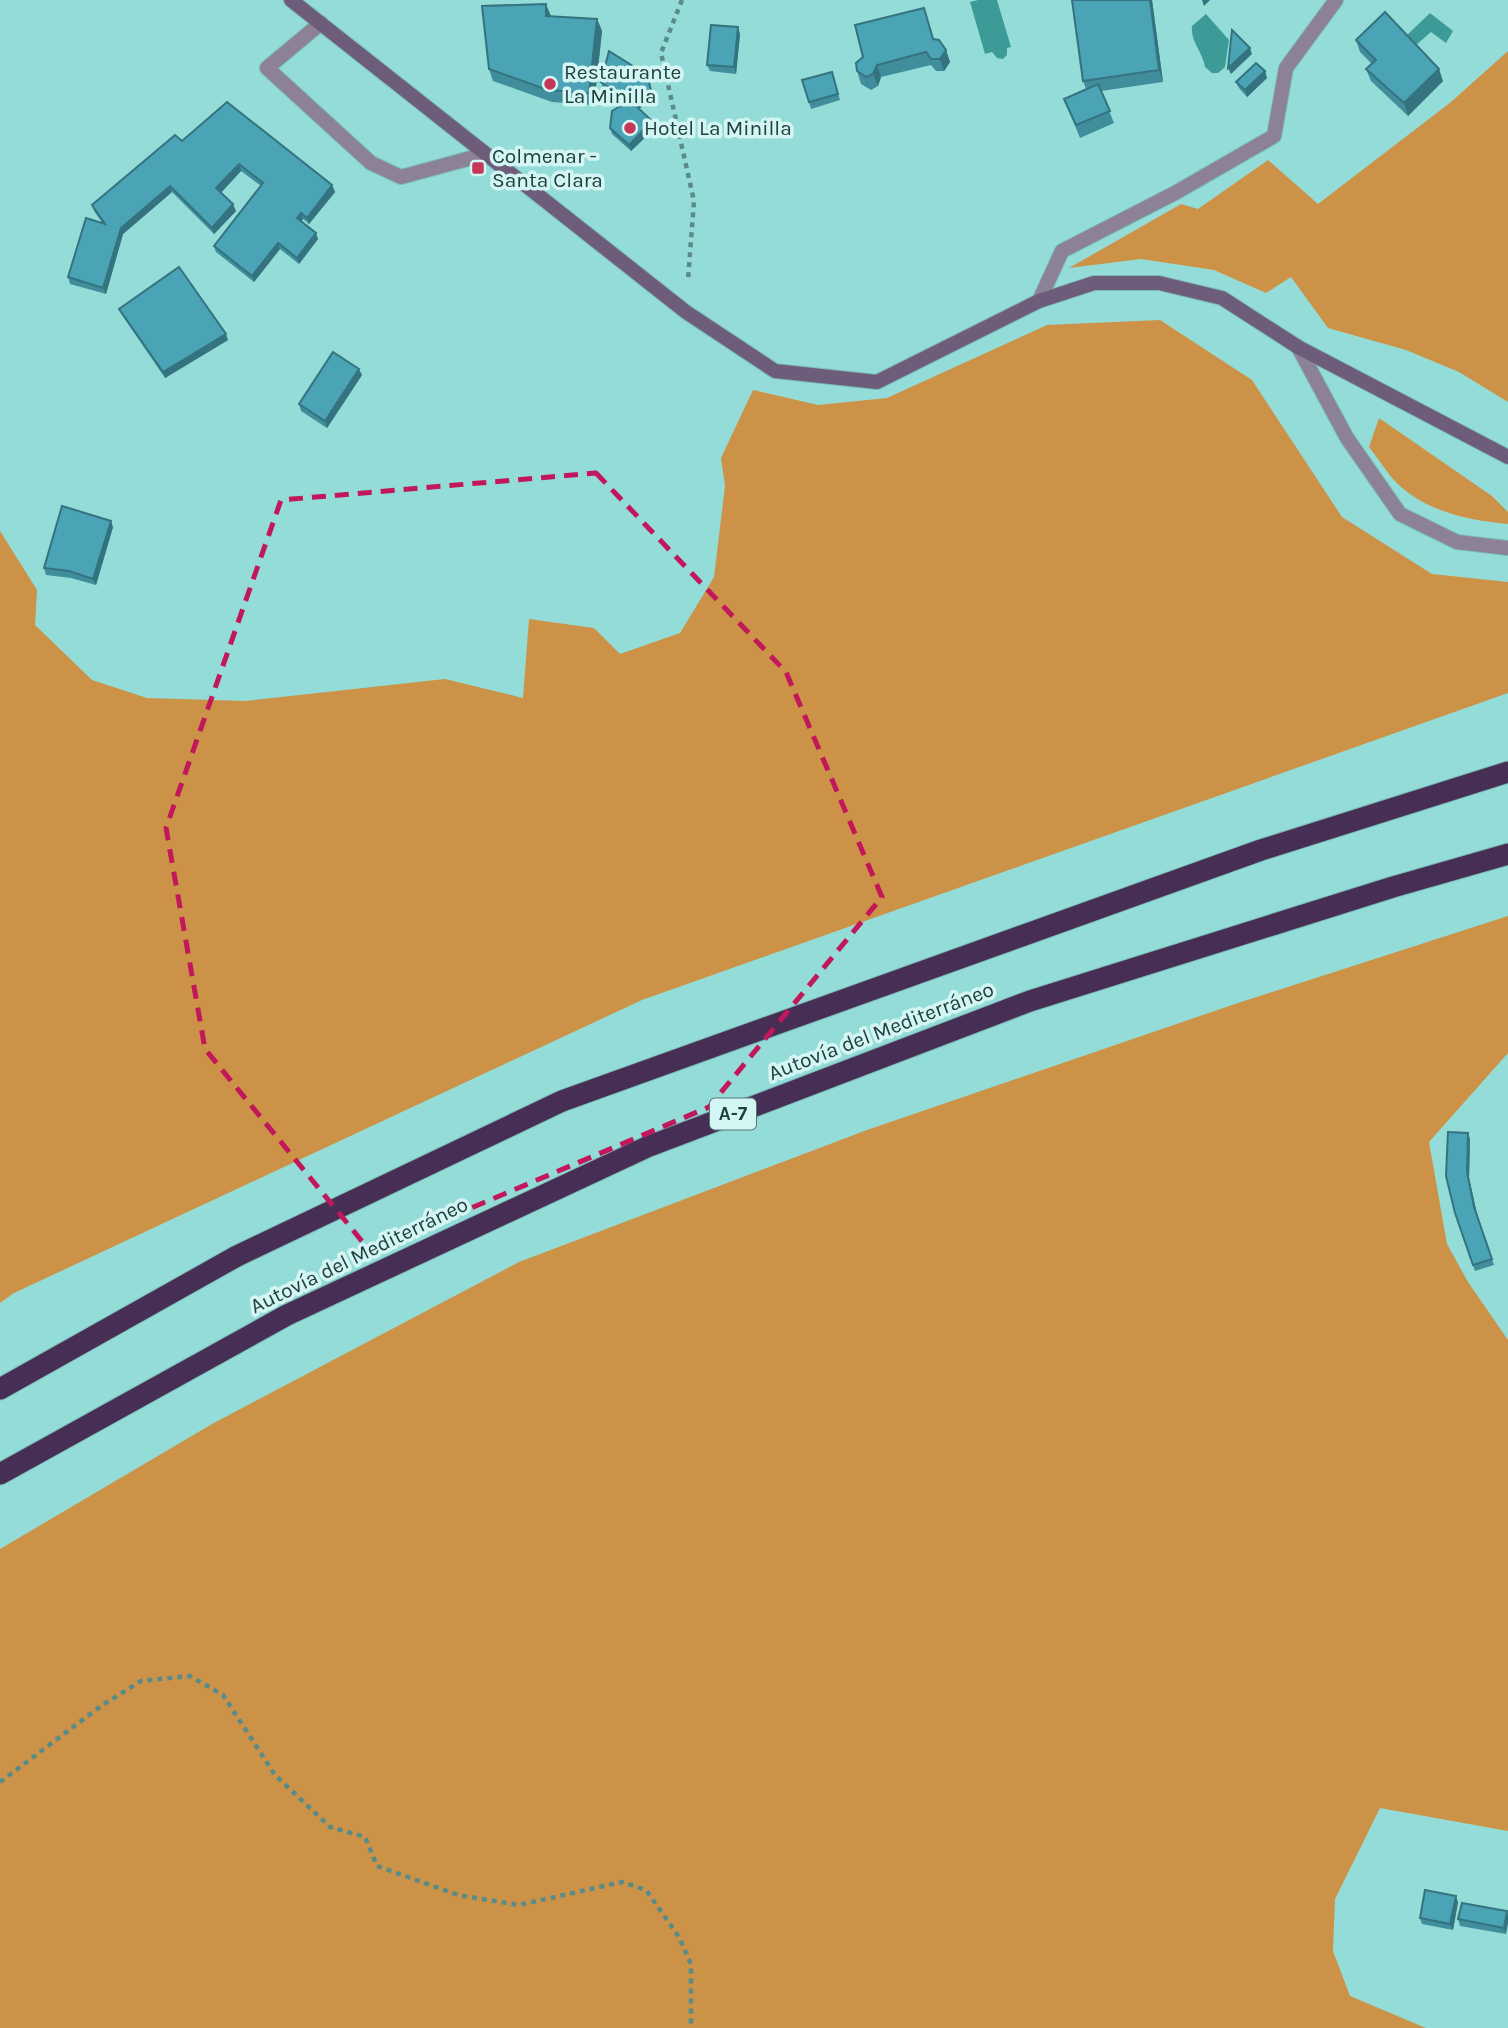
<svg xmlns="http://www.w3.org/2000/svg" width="1508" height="2028" viewBox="0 0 1508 2028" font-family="Karla,sans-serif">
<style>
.green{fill:#cc9348}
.water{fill:#3c9b97}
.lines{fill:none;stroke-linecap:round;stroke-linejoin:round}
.service-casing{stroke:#7bb9b5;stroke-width:16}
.secondary-casing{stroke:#7bb9b5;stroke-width:16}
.motorway-casing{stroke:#7bb9b5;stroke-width:23}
.path{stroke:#598b88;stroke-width:4.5;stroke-dasharray:5 5;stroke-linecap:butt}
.service{stroke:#8d8195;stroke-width:14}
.secondary{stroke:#6e5d7a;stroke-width:14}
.motorway{stroke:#462e55;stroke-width:21}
.wall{fill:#408d9c}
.shaded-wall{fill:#34737f}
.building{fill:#4aa4b5;stroke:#34737f;stroke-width:2}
.marked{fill:none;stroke:#c2185b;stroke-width:5;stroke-dasharray:14 9;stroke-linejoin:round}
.poi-dot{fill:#c53658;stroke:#d3f5f3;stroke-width:2.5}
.labels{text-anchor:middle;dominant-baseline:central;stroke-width:7;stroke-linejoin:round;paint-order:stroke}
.shield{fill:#d3f5f3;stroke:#567674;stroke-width:2}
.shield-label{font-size:19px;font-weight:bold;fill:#213f3e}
.poi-label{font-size:21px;fill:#213f3e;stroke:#d3f5f3;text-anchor:start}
.street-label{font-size:21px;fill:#213f3e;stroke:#d3f5f3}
</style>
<rect width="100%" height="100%" fill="#94dcd7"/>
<path class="green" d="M1508 51V402L1459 372 1406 350 1328 328 1291 277 1266 293 1214 270 1141 259 1069 268 1181 204 1198 209 1268 160 1318 204 1451 102Z
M1160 320 1252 380 1342 517 1432 574 1508 582V693L642 1000 14 1293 0 1303V531L37 590 35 625 92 680 147 698 246 701 445 679 523 698 529 619 594 628 620 654 680 633 714 577 725 486 721 458 753 390 818 405 887 398 1047 325Z
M1379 418 1492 496 1508 512V524C1466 520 1422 511 1392 478 1384 468 1377 457 1369 447Z
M1508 916V1053L1429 1142 1447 1244 1468 1282 1508 1340V1831L1380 1808 1335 1899 1333 1951 1350 1996 1426 2028H0V1549L212 1424 519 1262 867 1130 1235 1004Z"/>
<path class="water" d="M978 0H997L1011 47 1007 48V55L1003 59 997 58 992 52 985 54 970 2Z
M1430 13 1453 31 1446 43 1431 32 1415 46 1406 36Z
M1206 14 1229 40 1225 67 1218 73H1212L1205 67C1203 52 1190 41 1192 26Z"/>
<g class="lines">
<g class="service-casing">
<path id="service" d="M321 23 267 68 371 163 401 177 486 154
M1039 301 1062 251 1175 193 1274 136 1286 68 1336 0
M1298 347 1347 438 1400 514 1457 542 1508 548"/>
</g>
<g class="secondary-casing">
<path id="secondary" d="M291 0 686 312 775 371 877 382 1039 301 1094 283H1159L1222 298 1298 347 1508 457"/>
</g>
<g class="motorway-casing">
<path id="motorway" d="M0 1389 237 1256 562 1101 1261 850 1508 772
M0 1474 287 1315 647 1147 1030 1001 1393 887 1508 854"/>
</g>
<path class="path" d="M682 0 661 53 694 201 688 280
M0 1782 101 1706 141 1681 190 1676 223 1695 275 1775 330 1827 365 1837 377 1866 458 1895 519 1905 622 1882 646 1890 679 1937 691 1964V2028"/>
<use href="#service" class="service"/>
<use href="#secondary" class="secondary"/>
<use href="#motorway" class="motorway"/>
</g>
<path class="wall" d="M1072 0H1152L1163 82 1101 91 1114 123 1080 138 1064 99 1086 89 1083 81Z
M924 8 934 39 946 50 950 62 944 71H936L931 65 881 77 878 86 871 90 861 84 857 71Z
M551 16 597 19 602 31 594 105 552 102 493 81 489 69Z
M740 34 736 74 710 71 707 65Z
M1356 40 1443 81 1408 116 1371 81 1366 69 1372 64 1360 52Z
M1265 71 1267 78 1247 97 1239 88 1236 82Z
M832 72 840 100 811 109 802 80Z
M647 75 653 97 639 109 655 128 631 151 612 134 610 128 624 104 603 88 601 82Z
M182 141 332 185 335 192 309 224 303 219 301 221 318 239 299 264 280 249 254 282 216 252 214 246 261 186 241 171 221 192 236 211 214 234 172 192 123 234 106 294 70 284 68 277 103 224 94 211 92 205Z
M119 309 228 340 165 378 122 315Z
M362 375 327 428 301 411 299 404Z
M113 527 96 585 71 578 46 575 44 568Z
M1470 1139 1469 1178 1477 1214 1494 1265 1475 1271 1455 1213Z
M1458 1902 1453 1930 1422 1924 1420 1918Z
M1507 1911 1506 1934 1460 1926 1458 1919Z"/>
<path class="shaded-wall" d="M1150 0H1152L1163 82 1159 70Z
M1202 0H1210L1204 6Z
M546 4 551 16H546Z
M597 19 602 31 594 105 589 93Z
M738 27 740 34 736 74 734 67Z
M1250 48 1252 54 1231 74 1228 68Z
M946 50 950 62 944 71 940 59Z
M877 65 881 77 878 86 873 74Z
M1439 69 1443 81 1408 116 1404 103Z
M1265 71 1267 78 1247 97 1245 90Z
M647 75 653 97 637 111 635 105Z
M652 121 655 128 631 151 629 145Z
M239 164 241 171 219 195 216 188Z
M332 185 335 192 309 224 307 218Z
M170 186 172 192 123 234 106 294 103 288 121 228Z
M233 204 236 211 214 234 212 228Z
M301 213 303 219 299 224 297 218Z
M316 233 318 239 299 264 297 258Z
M278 243 280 249 254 282 252 276Z
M226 334 228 340 165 378 163 372Z
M359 369 362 375 327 428 325 421Z
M111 521 113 527 96 585 93 579Z
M1468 1133 1470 1139 1469 1178 1477 1214 1494 1265 1474 1207 1467 1172Z
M1456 1896 1458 1902 1453 1930 1450 1924Z
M1507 1911 1508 1915V1923L1506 1934 1504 1928Z"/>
<path class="building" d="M1072 0H1150L1159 70 1083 81Z
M546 4V16L597 19 589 93 548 90 489 69 482 6Z
M924 8 933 39 939 40 946 50 940 59H931L926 52 877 65 873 74 866 77 857 71 856 63 863 57 855 25Z
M1385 12 1439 69 1404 103 1366 69 1376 60 1356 40Z
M711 25 738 27 734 67 707 65Z
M1232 30 1250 48 1228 68Z
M609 51 647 75 651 90 635 105 652 121 629 145 610 128 612 111 627 102 601 82Z
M1256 63 1265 71 1245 90 1236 82Z
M832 72 838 94 809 102 802 80Z
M1098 84 1110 111 1076 125 1064 99Z
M227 102 332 185 307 218 301 213 297 218 316 233 297 258 278 243 252 276 214 246 263 183 239 164 216 188 233 204 212 228 170 186 121 228 103 288 68 277 86 218 105 224 92 205 175 135 182 141Z
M179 267 226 334 163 372 119 309Z
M333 352 359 369 325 421 299 404Z
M62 506 111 521 93 579 69 571 44 568Z
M1448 1132 1468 1133 1467 1172 1474 1207 1492 1259 1473 1265 1455 1213 1446 1176Z
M1425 1890 1456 1896 1450 1924 1420 1918Z
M1462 1903 1507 1911 1504 1928 1458 1919Z"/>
<path class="marked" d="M596 473 786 672 882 897 709 1107 370 1251 205 1049 166 828 281 500Z"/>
<g class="poi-dot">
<circle cx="550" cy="84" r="7"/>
<circle cx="630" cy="128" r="7"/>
<rect x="471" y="161" width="14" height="14" rx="3.5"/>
</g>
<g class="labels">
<rect class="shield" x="710" y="1098.5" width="46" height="31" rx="5"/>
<g class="shield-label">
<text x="733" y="1114">A-7</text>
</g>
<g class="poi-label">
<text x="564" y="72">Restaurante<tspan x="564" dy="24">La Minilla</tspan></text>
<text x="644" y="128">Hotel La Minilla</text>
<text x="492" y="156">Colmenar -<tspan x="492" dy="24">Santa Clara</tspan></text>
</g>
<g class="street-label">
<text transform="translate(881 1031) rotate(-21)">Autovía del Mediterráneo</text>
<text transform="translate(359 1255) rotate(-26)">Autovía del Mediterráneo</text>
</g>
</g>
</svg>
